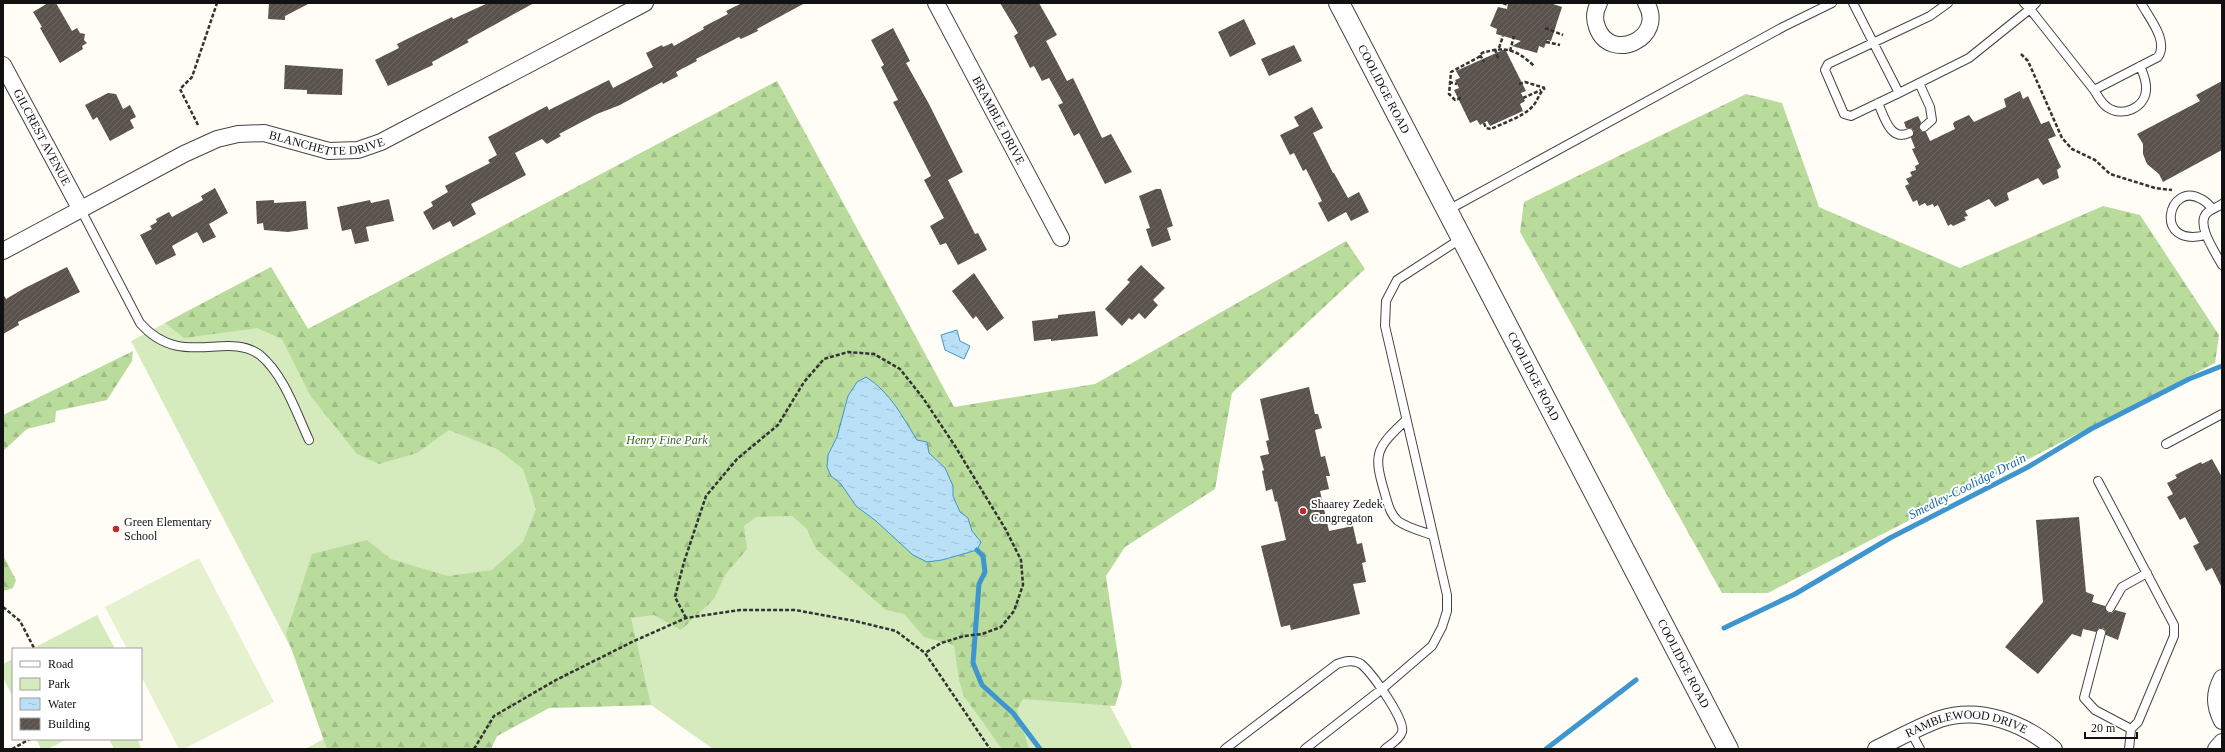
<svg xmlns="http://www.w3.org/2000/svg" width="2225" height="752" viewBox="0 0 2225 752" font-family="Georgia,serif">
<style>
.green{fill:#d5ebbd}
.forest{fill:url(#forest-firs)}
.pitch{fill:#e6f2cf}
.water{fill:url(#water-ripples);stroke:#3f96cf}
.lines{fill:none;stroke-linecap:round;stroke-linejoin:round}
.stream{stroke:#3f96cf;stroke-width:5}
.building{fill:url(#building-hatch)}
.service-casing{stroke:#444;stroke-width:10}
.minor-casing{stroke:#444;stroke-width:18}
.tertiary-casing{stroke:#444;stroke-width:22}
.path{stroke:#333;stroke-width:2.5;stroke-dasharray:4 2;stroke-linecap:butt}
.service{stroke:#fff;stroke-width:8}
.minor{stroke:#fff;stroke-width:16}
.tertiary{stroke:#fff;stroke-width:20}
.poi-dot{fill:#c4262e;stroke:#fff;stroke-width:1.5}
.labels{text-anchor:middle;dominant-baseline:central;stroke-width:4;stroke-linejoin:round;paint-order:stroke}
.street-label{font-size:12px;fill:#111;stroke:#fff}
.park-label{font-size:12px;font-style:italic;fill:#2f6b1f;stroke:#fff}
.poi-label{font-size:12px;fill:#111;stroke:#fff;text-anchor:start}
.water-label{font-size:13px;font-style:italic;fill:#1768a6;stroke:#fff}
</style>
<defs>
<pattern id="forest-firs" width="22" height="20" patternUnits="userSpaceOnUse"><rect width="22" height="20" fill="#b9dc9c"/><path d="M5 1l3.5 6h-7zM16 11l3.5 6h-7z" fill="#9ebc85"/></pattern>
<pattern id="water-ripples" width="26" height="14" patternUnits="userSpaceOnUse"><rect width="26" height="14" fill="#b9e0f7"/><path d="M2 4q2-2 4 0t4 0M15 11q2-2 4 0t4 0" fill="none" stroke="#9ebfd3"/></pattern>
<pattern id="building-hatch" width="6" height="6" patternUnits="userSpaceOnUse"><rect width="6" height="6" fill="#5a524d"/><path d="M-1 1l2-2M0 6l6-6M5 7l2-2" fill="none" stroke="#6d6662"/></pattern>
</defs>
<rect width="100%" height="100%" fill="#fffdf5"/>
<path class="green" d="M777 81 1133 749H713L651 705 549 708 497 736 491 749H305L335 733 131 341 271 267 308 329Z
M97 615 115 649H32Z
M13 659V697L3 678V664Z
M36 739H67L48 749H41Z
M109 739H138L141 749H114Z"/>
<path class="forest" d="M777 81 954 407 1095 384 1346 241 1365 269 1232 393 1215 489 1125 547 1106 576 1122 683 1115 706 1023 699 1017 710 1029 749H1002L964 696 959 680 954 645 924 637 904 614 886 610 816 549 807 529 792 516 756 517 744 526 747 549 725 575 714 599 681 630 654 615 631 618 651 705 549 708 497 736 491 749H327L286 634 312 554 367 540 391 559 448 576 492 570 523 542 536 509 523 469 497 449 449 430 417 453 379 464 357 454 310 395 282 339 257 328 184 338 165 323 271 267 308 329Z
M1746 94 1782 103 1819 207 1960 268 2103 206 2140 215 2219 335 2215 363 1768 593H1722L1520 232 1524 202Z
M133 351 132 361 107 400 56 411 55 422 27 429 3 451V415Z
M3 555 16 580 13 588 4 591Z"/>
<path class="pitch" d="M199 558 274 702 184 749H179L141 676V649H127L105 607Z"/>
<path class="water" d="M957 330 960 341 970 346 964 359 945 350 941 335Z
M866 377C890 392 902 416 917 440L927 442 929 453 945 468 953 486V496L960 512 968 518 972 531 981 542 977 550 942 560 927 562 913 555 876 521 856 506 841 484 831 476 827 467 828 455 837 437 848 396 857 382Z"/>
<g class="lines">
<path class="stream" d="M977 550 983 556 985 572 979 584 973 663 982 685 1013 713 1040 749
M1724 628 1795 594 1890 538 2028 467 2091 429 2189 379 2222 366
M1546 749 1636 680"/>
</g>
<path class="building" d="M48 3H56L72 31 77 28 80 33 85 34 84 40 87 43 82 46 83 49 60 63 40 28 42 27 33 12Z
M269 3H310L285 16V20L268 19Z
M488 3H534L467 40 469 42 432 62 433 65 388 86 375 60 399 48 397 44 452 17 453 19Z
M742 3H805L757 29 758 31 741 39 739 37 696 59 697 61 676 72 678 76 663 84 662 82 620 105 597 114 559 134 561 136 547 144 542 139 515 153 526 175 471 204 476 214 453 227 450 221 433 230 423 212 433 206 431 202 448 192 445 186 490 163 488 160 497 155 488 137 547 106 549 110 609 80 613 88 653 67 646 53 662 45 663 47 672 43 674 46 704 29 703 27 728 14 726 11Z
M1000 3H1039L1057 35 1046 41 1067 81 1073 78 1102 138 1111 134 1132 172 1105 184 1079 133 1074 136 1058 105 1063 103 1049 78 1042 81 1034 66 1030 68 1014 36 1018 33Z
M1508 3H1550L1562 7 1551 41 1547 40 1544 48 1539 46 1537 53 1512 46 1521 41 1496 34 1497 29 1490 26 1498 7 1507 9Z
M1244 19 1256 44 1230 57 1218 32Z
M893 28 910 61 906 63 929 104 963 172 948 180 975 234 978 233 987 250 958 265 946 243 940 245 930 226 944 218 924 180 931 176 893 102 898 100 881 67 884 65 871 40Z
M1294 45 1302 61 1269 76 1261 59Z
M1505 49 1526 91 1521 93 1525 101 1520 104 1523 111 1490 126 1487 121 1480 125 1477 120 1470 123 1454 90 1459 88 1455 80 1460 78 1456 71Z
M285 65 343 69 342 95 307 94V90L284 89Z
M2222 81V150L2163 182 2159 174 2147 164 2143 154V144L2137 134 2200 101 2196 95Z
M2020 91 2023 99 2028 96 2041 124 2049 121 2056 136 2048 139 2061 167 2057 170 2059 178 2043 185 2038 178 2007 193 2009 200 1995 207 1989 199 1965 211 1968 216 1964 217 1966 220 1953 226 1951 224 1948 226 1938 205 1934 207 1933 204 1927 206 1925 203 1919 206 1917 200 1913 202 1905 186 1909 184 1906 179 1912 176 1910 172 1916 170 1915 166 1919 164 1912 149 1915 148 1911 138 1914 131 1911 128H1906L1904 122 1918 116 1921 122 1919 128 1922 132H1926L1930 141 1955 129 1953 124 1954 122 1969 115 1974 122 2006 107 2004 99Z
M108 93 116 94 123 109 130 105 136 117 130 120 134 128 110 141 97 117 93 120 85 105Z
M1312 107 1323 128 1313 133 1333 173H1334L1348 198 1359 192 1369 212 1351 221 1346 212 1328 222 1318 203 1322 201 1306 169 1303 171 1294 153 1290 155 1280 135 1299 126 1294 117Z
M215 188 228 213 209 224 216 237 203 243 197 232 172 246 176 255 156 265 140 235 152 229 150 226 157 222 156 219 169 212 172 217 203 200 201 196Z
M1156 189H1161L1173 226 1167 228 1171 240 1152 247 1146 229 1150 228 1139 196Z
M389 199 394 221 366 227 369 241 355 244 351 229 342 231 337 207 370 200 371 203Z
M274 200V203L306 201 308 229 288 232 264 230 263 223 257 224 256 201Z
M1141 265 1165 288 1153 300 1158 305 1145 319 1139 313 1132 320 1129 318 1122 326 1105 309 1130 282 1127 280Z
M67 267 80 292 18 322 19 325 3 334V294L6 299 23 289Z
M974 273 1004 318 987 331 976 316 973 319 952 291Z
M1095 311 1098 336 1051 341V339L1034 341 1032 321 1058 318V315Z
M1309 387 1315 414H1318L1322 428 1315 430 1321 457 1325 456 1330 476H1326L1329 489 1320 491 1329 531 1353 526 1357 544 1362 543 1366 562 1362 563 1366 582 1353 584 1360 614 1291 630 1290 625 1281 627 1261 546 1286 540 1277 501 1275 502 1272 489 1266 491 1262 471 1264 470 1260 456 1269 454 1266 441 1269 440 1260 399Z
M2212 459 2222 477V588L2212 568 2206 571 2193 546 2199 543 2185 517 2180 520 2167 497 2173 494 2167 483 2177 478 2175 475 2201 462 2202 464Z
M2079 517 2086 592 2094 595 2092 602 2105 606 2108 613H2112L2115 610 2126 613 2118 640 2106 635V631L2103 628H2099L2096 632 2083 629 2081 637 2072 634 2038 674 2005 647 2043 602 2036 520Z"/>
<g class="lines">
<g class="service-casing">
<path id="service" d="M1853 3 1899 93 1969 58 2030 9 2024 3
M2036 3 2030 9 2094 90 2158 57C2169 41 2149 18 2141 3
M1919 83 1930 107 1932 120 1924 127
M2094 90C2098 96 2101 103 2107 107 2122 118 2145 108 2146 90 2147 81 2143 73 2140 66
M1899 93 1851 116 1844 114 1825 70 1828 64 1930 16 1948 3
M1878 103C1884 116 1890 142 1909 133
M2222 204C2218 207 2212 209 2208 212 2194 223 2216 253 2222 265
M81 210 140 323C181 370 227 330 260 355 284 375 296 412 309 440
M1448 210 1783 27 1832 3
M2206 235C2152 249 2168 180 2201 199 2206 201 2210 206 2213 209
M1406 420C1375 449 1373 454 1385 494 1388 504 1390 514 1398 521 1408 528 1421 531 1432 535
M2166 444 2222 414
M2098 481 2174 625V636L2138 722 2131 729 2129 749
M2110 608 2122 587 2147 573
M2101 633 2084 698 2095 710 2131 729
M1911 732 1920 749
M1225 749 1337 664C1345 661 1353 659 1361 664 1371 672 1406 720 1402 732 1400 739 1391 744 1385 749
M1305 749 1382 689 1432 646 1442 627 1447 611V595L1385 326 1386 301 1397 280 1462 238"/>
</g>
<g class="minor-casing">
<g id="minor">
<path id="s1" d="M936 3 1061 238"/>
<path d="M1599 3C1595 10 1594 19 1597 27 1610 64 1667 38 1646 3"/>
<path id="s2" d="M3 65 81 210"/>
<path id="s3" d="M3 251 184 154 217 139 238 134 264 133 329 151 358 150 381 142 645 3"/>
<path d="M2222 678C2214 693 2214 705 2222 721"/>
<path id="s4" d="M1876 749C1897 739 1918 727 1940 719 1980 706 2024 723 2054 749"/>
<path d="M2216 749 2222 742"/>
</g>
</g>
<g class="tertiary-casing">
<g id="tertiary">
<path id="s5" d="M1339 3 1728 749"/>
</g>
</g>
<path class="path" d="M1503 3 1508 5
M1545 28 1563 35
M1546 42 1560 45
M1499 48 1503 36
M1495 49 1498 58
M1510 51 1514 36
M2021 54 2028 61 2062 138 2072 149 2095 160 2110 174 2155 188 2172 190
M1480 55 1484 62
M1449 82 1457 84
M1519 84 1525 82 1545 88
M1461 98 1455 100 1449 94 1451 72 1479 57 1482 53C1505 46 1516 49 1534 66
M1523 98 1541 90
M1484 123 1486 128 1491 129C1503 123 1523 117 1533 106 1538 100 1539 93 1545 88
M198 125 180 89 192 77 217 3
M3 607 20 621 34 648
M686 618 675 597 684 562 706 496 737 459 778 425 804 382 824 359 848 352 874 354 900 369 923 398 955 446 1006 530 1021 560 1023 585 1014 611 1001 627 982 634 964 636 941 643 925 653
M12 749 30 739
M474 749 494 716 556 680 634 641 686 618 740 610H795L855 621 896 631 925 653 990 749"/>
<use href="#service" class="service"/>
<use href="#minor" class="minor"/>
<use href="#tertiary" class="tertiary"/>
</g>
<g class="poi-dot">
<circle cx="1303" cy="511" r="4"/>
<circle cx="116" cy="529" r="4"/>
</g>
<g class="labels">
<g class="street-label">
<text stroke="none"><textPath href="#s5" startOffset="97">COOLIDGE ROAD</textPath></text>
<text stroke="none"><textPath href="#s1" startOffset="133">BRAMBLE DRIVE</textPath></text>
<text stroke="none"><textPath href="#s3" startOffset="354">BLANCHETTE DRIVE</textPath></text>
<text stroke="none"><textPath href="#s2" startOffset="82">GILCREST AVENUE</textPath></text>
<text stroke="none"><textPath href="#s5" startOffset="421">COOLIDGE ROAD</textPath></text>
<text stroke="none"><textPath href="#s5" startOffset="745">COOLIDGE ROAD</textPath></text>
<text stroke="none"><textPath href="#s4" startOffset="97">RAMBLEWOOD DRIVE</textPath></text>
</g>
<g class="park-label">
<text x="667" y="440">Henry Fine Park</text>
</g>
<g class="poi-label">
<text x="1311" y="504">Shaarey Zedek<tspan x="1311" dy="14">Congregaton</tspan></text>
<text x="124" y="522">Green Elementary<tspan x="124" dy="14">School</tspan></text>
</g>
<g class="water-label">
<text transform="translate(1967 486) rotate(-27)">Smedley-Coolidge Drain</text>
</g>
</g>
<rect width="2225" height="752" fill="none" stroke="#111111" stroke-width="8"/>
<rect x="12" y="648" width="130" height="92" fill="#ffffff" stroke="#a0a0a0"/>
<rect x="20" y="661" width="20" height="6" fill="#ffffff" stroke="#a0a0a0"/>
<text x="48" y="668" font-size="12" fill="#111111">Road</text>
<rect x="20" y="678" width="20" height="12" fill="#d5ebbd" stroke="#a0a0a0"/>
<text x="48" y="688" font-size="12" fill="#111111">Park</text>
<rect x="20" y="698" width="20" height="12" fill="url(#water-ripples)" stroke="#a0a0a0"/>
<text x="48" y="708" font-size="12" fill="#111111">Water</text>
<rect x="20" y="718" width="20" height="12" fill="url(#building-hatch)" stroke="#a0a0a0"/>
<text x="48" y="728" font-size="12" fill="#111111">Building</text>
<path d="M2085 732v6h52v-6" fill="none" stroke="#111111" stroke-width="2"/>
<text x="2091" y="732" font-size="12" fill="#111111" stroke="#ffffff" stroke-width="3" paint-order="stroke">20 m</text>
</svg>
